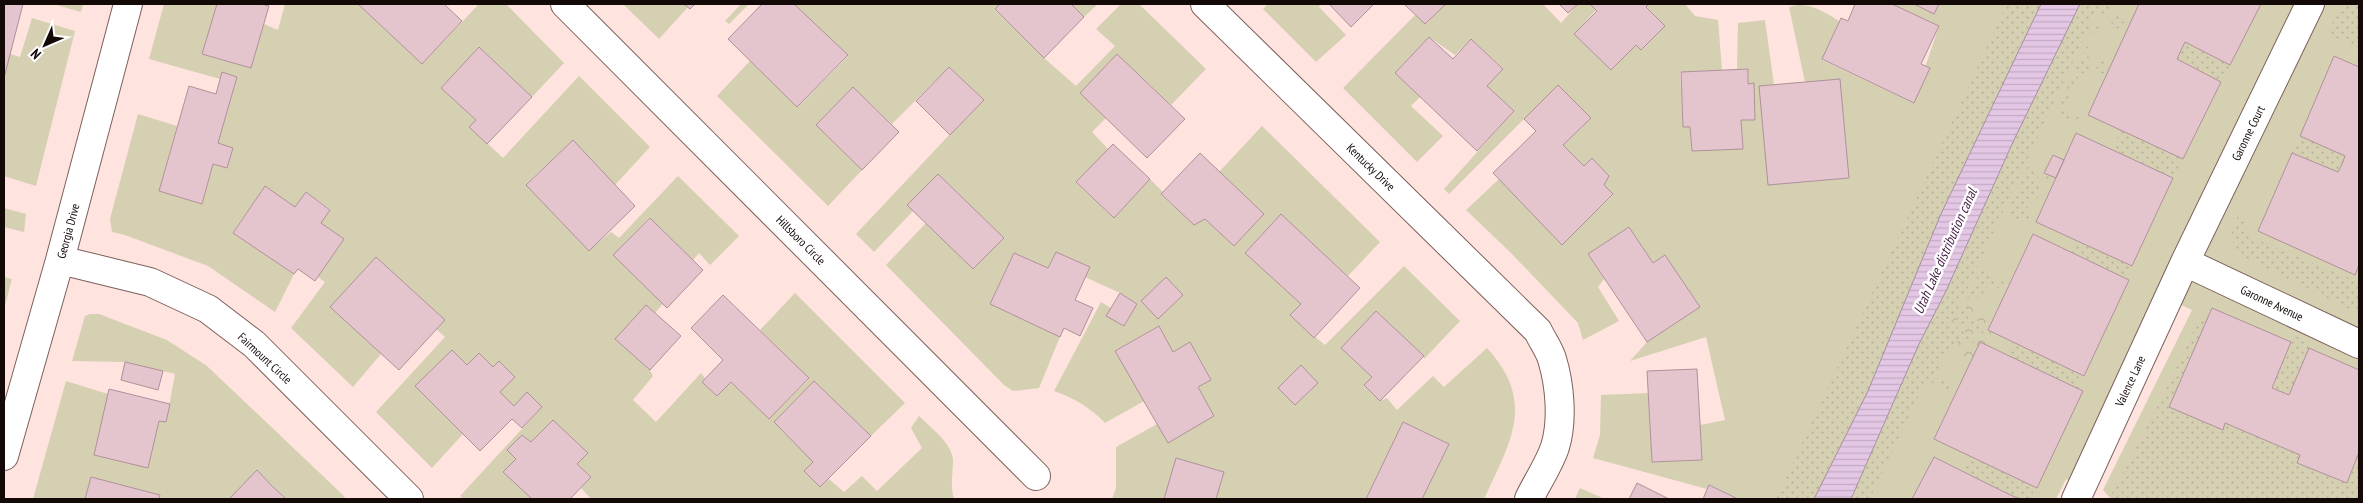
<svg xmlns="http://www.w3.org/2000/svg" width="2363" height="503" viewBox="0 0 2363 503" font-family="'PT Sans Narrow',sans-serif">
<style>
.grass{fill:#d6d0b3;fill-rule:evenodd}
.forest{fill:url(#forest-crowns)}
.park{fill:url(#park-dots)}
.water{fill:url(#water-rules);stroke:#a58ea2}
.building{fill:#e4c4cd;stroke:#af919a}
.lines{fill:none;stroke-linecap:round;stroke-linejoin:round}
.street-casing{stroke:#7c605b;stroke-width:30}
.street{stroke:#fff;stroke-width:28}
.labels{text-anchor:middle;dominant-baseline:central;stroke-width:5;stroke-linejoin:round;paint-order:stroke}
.street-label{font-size:12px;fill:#130907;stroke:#fff}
.water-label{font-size:14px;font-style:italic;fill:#421c42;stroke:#fff}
</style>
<defs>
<pattern id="forest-crowns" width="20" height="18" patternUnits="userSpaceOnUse" patternTransform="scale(1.25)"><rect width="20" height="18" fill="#d6d0b3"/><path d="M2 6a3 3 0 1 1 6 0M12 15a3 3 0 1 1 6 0" fill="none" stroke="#b7b198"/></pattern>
<pattern id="park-dots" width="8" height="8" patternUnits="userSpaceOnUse" patternTransform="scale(1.25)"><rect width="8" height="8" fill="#d6d0b3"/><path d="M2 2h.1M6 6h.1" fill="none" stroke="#b7b198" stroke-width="1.8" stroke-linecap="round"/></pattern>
<pattern id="water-rules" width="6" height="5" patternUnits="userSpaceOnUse" patternTransform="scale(1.25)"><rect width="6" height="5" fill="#e4c7e4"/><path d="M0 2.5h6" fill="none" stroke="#c3aac2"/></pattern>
</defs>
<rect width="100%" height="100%" fill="#fee3de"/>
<path class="grass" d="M53 4H83L81 12Z
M164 4H217L202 54 251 68 264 24 278 30 285 4H358L422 64 479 4H506L564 63 532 97 479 47 441 88 476 120 470 127 503 158 579 76 650 147 615 185 573 140 526 184 589 250 611 232 619 238 678 176 739 236 710 265 699 253 693 260 649 218 613 255 663 304 655 313 646 305 616 339 650 370 653 376 633 400 656 422 701 373 705 378 702 382 717 396 731 382 769 419 809 379 760 330 795 293 905 403 871 436 814 381 774 422 813 462 805 472 820 487 829 479 844 492 862 476 877 491 922 448 911 428 919 416C930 427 952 443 953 460 953 474 950 485 954 499H591L581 488 591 477 577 464 588 453 553 420 531 442 522 435 507 450 516 459 504 472 532 499H463L460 496 542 407 527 393 514 406 500 392 515 377 499 361 493 367 467 365 452 350 416 386 463 434 432 468 376 412 445 337 436 329 444 319 376 257 331 307 381 354 353 387 291 328 325 282 318 277 321 223 330 209 306 192 295 207 265 186 233 232 294 274 275 312 208 266 125 235 112 232 110 219 138 114 177 126 159 191 202 204 213 164 227 168 233 148 218 143 237 77 222 72 220 79 149 59Z
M623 4H684L688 7 659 39Z
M741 4H749L729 24 725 21Z
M794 4H1000L995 10 1044 58 1076 86 1115 46 1096 29 1121 4H1139L1206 69 1171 105 1117 54 1080 93 1106 118 1092 132 1108 149 1076 183 1114 218 1150 179 1163 192 1161 195 1194 225 1205 219 1234 246 1264 214 1219 172 1262 126 1380 242 1348 276 1280 215 1245 253 1301 304 1290 316 1325 345 1404 266 1460 321 1424 359V356L1376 311 1341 348 1372 377 1364 386 1380 401 1387 398 1397 410 1433 376 1444 387 1487 348C1537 403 1510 442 1484 499H1422L1449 444 1403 422 1366 499H1216L1223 472 1176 459 1164 499H1112L1116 488V447L1157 424 1168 442 1214 416 1198 387 1211 380 1190 343 1173 352 1158 326 1116 350 1144 401 1105 423C1091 408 1074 398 1054 391L1101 302 1111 308 1107 316 1124 326 1137 304 1120 293 1085 277 1090 267 1056 252 1048 268 1014 253 990 304 1060 337 1039 388 1013 391 1004 385 886 265 926 223 973 269 1004 238 938 174 907 205 913 211 874 252 856 234 983 99 949 67 892 124 853 87 816 125 862 170 828 206 717 96 750 61 798 107 848 56Z
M1071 4H1098L1084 17Z
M1268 4H1321L1319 7 1346 35 1316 62 1263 9Z
M1445 4H1543L1561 23 1578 4H1590L1596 10 1574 34 1611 70 1636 45 1642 50 1665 26 1646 6 1648 4H1685L1695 16 1718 20 1722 70 1680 72 1683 127H1690L1692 151 1743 148 1741 120 1755 119 1754 84H1748L1747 69H1737L1738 23 1765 20 1774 85 1819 180 1849 178 1805 82 1789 7C1807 0 1825 12 1839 21L1822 60 1913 103 1939 26 1892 4H1914L1934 13 1939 4H2139L2089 115 2183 159 2221 82 2189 64 2185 42 2230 65 2261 4H2359V67L2334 56 2300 136 2345 156 2342 164 2321 165 2292 153 2258 231 2356 273 2359 265V370L2309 349 2289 393 2291 342 2212 309 2169 407 2222 430 2300 455 2297 463 2346 483 2359 452V499H2111L2103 490 2192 310 2169 299 2082 487 2066 479 2056 499H2019L1934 457 1912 499H1738L1710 485 1707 489 1593 458 1600 435 1601 395 1648 393 1652 462 1702 460 1700 425 1725 420 1706 337 1630 361 1647 342 1699 307 1665 255 1653 263 1629 227 1588 254 1604 279 1598 287 1619 321 1583 340 1578 323 1511 253 1466 210 1499 179 1562 244 1613 195 1604 185 1609 176 1592 158 1584 166 1563 145 1590 117 1558 85 1449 194 1444 189 1514 111 1487 86 1503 68 1471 39 1455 55 1429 37 1395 73 1420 97 1411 106 1443 136 1417 162 1343 88 1415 15 1426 24ZM2076 134 2173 178 2132 266 2036 222ZM2033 234 2129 280 2084 376 1988 330ZM1985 344 2082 391 1943 443 1934 438 1974 356Z
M32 18 75 31 36 186 4 176V78L10 54 20 57Z
M4 208 26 214 24 232 4 227Z
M4 277 12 279 4 309Z
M90 314H99L167 340 207 366 345 497 342 499H286L257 471 229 499H33L66 381 108 394 94 455 148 468 159 421 166 422 175 374 125 362 72 361 85 316Z
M1580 488 1605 499H1575Z"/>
<path class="forest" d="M1971 295 1985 305 1992 338 1979 359 1963 362 1954 357 1947 342 1946 321 1962 296Z"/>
<path class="park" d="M2007 4H2100L1947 332 1955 326 1977 338 1975 344 1961 336 1950 352 1946 353 1935 377 1951 385 1949 390 1926 380 1870 499H1776Z
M2104 4H2108L2111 13 2123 17 2126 22 2124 24 2101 13Z
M2342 4H2356L2359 6V48L2327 34Z
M2101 17 2127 29 2125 32 2102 21 2085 53 2111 65 2108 67 2082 55Z
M2185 42 2230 65 2221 82 2177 59Z
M2080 59 2106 71 2103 76 2092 70 2087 74 2080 73 2064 107 2069 113 2081 118 2078 125 2056 112Z
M2121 130 2183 159 2173 178 2112 150Z
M2300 136 2345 156 2338 172 2292 153Z
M2028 166 2049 177 2046 181 2032 175 2040 185V195L2028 206 2027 211 2032 217 2030 225 2006 214Z
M2238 216 2248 222 2245 235 2359 282V314L2234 252 2232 230Z
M2075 240 2131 266 2126 278 2070 252Z
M1980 270 2007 283 2005 288 2001 289 1989 284 1981 297H1973L1968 307V318L1981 322 1985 328 1982 334 1957 321Z
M2208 317 2170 407 2222 430 2225 423 2300 455 2297 463 2346 483 2359 452V499H2109L2163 395 2198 322Z
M2294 335 2311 343 2289 395 2272 388Z
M2013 342 2084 376 2078 389 2007 355Z
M1970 456 2035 488 2030 499H2019L1962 471Z"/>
<path class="water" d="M2041 4H2080L2013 142 1946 291 1919 344 1851 499H1814L1868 391 1940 216Z"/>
<path class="building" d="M4 4H23L4 78Z
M217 4H261L269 6 251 68 202 54Z
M358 4H444L462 21 422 64Z
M684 4H695L690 9Z
M762 4H794L848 55 797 107 728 39Z
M1000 4H1071L1084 17 1044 58 995 9Z
M1329 4H1374L1351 27Z
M1404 4H1446L1425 24Z
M1559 4H1578L1568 13Z
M1590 4H1649L1646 7 1665 26 1641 50 1636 45 1611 70 1574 34 1597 11Z
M1855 4H1892L1939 26 1921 64 1930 68 1914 103 1822 59 1841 18 1848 21Z
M1914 4H1939L1934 14Z
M2139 4H2261L2230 65 2185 42 2177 59 2221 82 2183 159 2088 115Z
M1429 37 1453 59 1471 39 1503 69 1487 86 1514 111 1477 151 1395 73Z
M479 47 532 97 487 144 469 127 476 120 441 88Z
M1117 54 1185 119 1147 158 1080 93Z
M2334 56 2359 67V265L2355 275 2258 231 2292 153 2338 172 2342 164 2345 156 2300 136Z
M949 67 984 100 950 135 916 101Z
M1748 69V84L1754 83 1755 120H1741L1743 149 1692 151 1690 127H1683L1681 72Z
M222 72 237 77 218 143 233 148 227 168 213 164 202 204 159 191 189 86 216 94Z
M1840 79 1849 178 1768 185 1759 86Z
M1558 85 1591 118 1563 145 1584 166 1592 158 1609 176 1604 185 1613 194 1562 245 1493 173 1536 131 1524 119Z
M853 87 899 132 862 170 816 125Z
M2076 133 2173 178 2132 266 2036 222Z
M573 140 635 206 589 251 526 185Z
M1113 144 1150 179 1114 218 1076 182Z
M1200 153 1264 214 1234 246 1205 219 1194 225 1161 194Z
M2053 155 2064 160 2056 178 2044 173Z
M938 174 1004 238 973 269 907 205Z
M265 186 295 207 306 192 330 210 321 223 344 239 315 281 298 269 294 274 233 233Z
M1281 214 1360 288 1314 338 1290 315 1301 304 1245 253Z
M650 218 703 270 667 308 613 255Z
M1629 227 1653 263 1665 255 1700 307 1647 342 1588 254Z
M2033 234 2129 280 2084 376 1988 330Z
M1056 252 1090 267 1075 300 1093 308 1080 336 1064 328 1060 337 990 304 1014 253 1048 268Z
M376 257 445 320 399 370 330 307Z
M1166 277 1183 295 1158 319 1141 301Z
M1120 293 1137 304 1124 326 1106 316Z
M723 295 809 378 769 419 731 382 717 396 702 382 723 360 691 328Z
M646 305 681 336 650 370 615 339Z
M2212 308 2291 342 2272 388 2289 395 2309 348 2359 370V452L2347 483 2297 463 2300 455 2225 423 2223 430 2169 407Z
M1376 311 1424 356 1380 401 1364 385 1372 377 1341 348Z
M1159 326 1173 352 1190 342 1211 380 1198 387 1214 416 1168 443 1115 351Z
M1980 342 2083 391 2037 488 1934 439Z
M452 350 467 365 479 353 493 367 499 361 515 377 500 392 514 406 527 392 542 407 522 428 512 419 480 451 415 386Z
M125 362 163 371 158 390 121 380Z
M1301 365 1318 383 1295 405 1278 388Z
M1697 369 1702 460 1652 462 1647 371Z
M814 381 871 436 820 487 804 471 813 462 774 422Z
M109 389 170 404 166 422 159 421 148 468 94 455Z
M553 420 588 453 577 464 591 477 570 499H532L503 472 516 459 507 450 522 435 531 442Z
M1403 422 1449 444 1422 499H1366Z
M1934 457 1990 485 2019 499H1912Z
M1176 458 1224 472 1216 499H1164Z
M257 470 272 486 286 499H229Z
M91 477 160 495 159 499H85Z
M1637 483 1669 499H1629Z
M1709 485 1738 499H1703Z"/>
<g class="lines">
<g class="street-casing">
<path id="street" d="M565 4 1036 476
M1205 4 1538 331C1542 340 1549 349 1552 359 1560 385 1563 421 1555 447 1549 465 1537 482 1529 499
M60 260 150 282 208 309 254 344 409 499
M2185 262 2359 344
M4 456 60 260 128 4
M2076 499 2185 262 2310 4"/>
</g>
<use href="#street" class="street"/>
</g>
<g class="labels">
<g class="street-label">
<text transform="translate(2248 133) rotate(-64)">Garonne Court</text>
<text transform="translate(1371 167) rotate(44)">Kentucky Drive</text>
<text transform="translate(68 231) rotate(-75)">Georgia Drive</text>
<text transform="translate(801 240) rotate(45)">Hillsboro Circle</text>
<text transform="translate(2272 303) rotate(25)">Garonne Avenue</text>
<text transform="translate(265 358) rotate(43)">Fairmount Circle</text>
<text transform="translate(2130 381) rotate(-65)">Valence Lane</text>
</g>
<g class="water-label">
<text transform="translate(1945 251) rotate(-66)">Utah Lake distribution canal</text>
</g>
</g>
<rect width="2363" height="503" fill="none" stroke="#130907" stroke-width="10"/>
<g transform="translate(45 45) rotate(225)" stroke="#ffffff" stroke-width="4" paint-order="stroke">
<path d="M0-4L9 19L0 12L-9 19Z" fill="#130907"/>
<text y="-8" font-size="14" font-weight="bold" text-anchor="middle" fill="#130907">N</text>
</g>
</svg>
